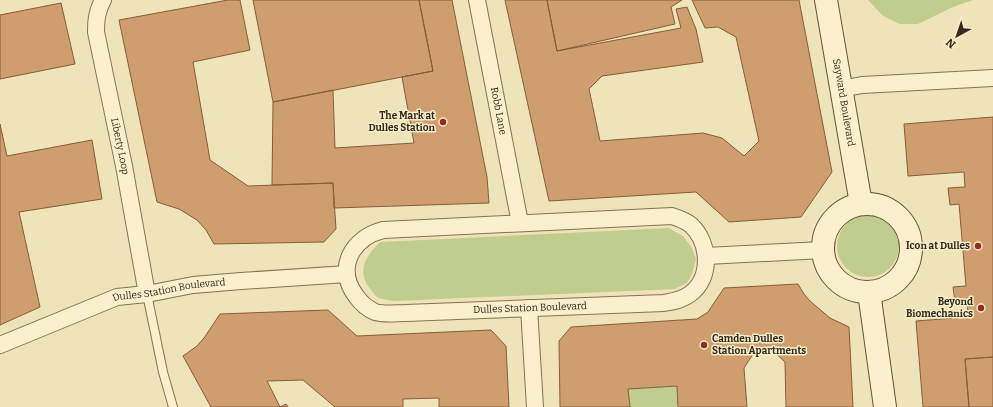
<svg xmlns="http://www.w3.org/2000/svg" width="993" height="407" viewBox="0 0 993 407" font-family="Bitter,serif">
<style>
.green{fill:#c1cd8e}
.building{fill:#cf9e6e;stroke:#865d39}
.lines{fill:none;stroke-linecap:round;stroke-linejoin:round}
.lane-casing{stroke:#867254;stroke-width:10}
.street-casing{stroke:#867254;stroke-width:18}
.secondary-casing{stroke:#675338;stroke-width:24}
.lane{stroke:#faf0cd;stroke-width:8}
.street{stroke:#faf0cd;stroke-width:16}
.secondary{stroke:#faf0cd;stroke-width:22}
.poi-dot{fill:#972a22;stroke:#f6edca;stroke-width:1.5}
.labels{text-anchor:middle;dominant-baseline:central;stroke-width:3;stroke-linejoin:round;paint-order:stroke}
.street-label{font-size:10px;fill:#34291a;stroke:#f6edca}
.poi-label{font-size:10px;font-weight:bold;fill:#34291a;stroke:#f6edca;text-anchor:end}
</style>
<rect width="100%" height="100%" fill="#efe3ba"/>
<path class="green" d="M868 0H973L953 7 918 24H899L882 15Z
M837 246a31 31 0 1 1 62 0a31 31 0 1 1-62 0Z
M669 228 683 236 692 248 696 259 692 274 687 283 675 289 395 301C390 300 381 300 377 297 375 296 373 292 371 290 356 272 365 257 380 242Z
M677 386 678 407H630L628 389Z"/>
<path class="building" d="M228 0H240L250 50 193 62 210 160 248 186 333 183 336 229 324 242 214 244 206 230 197 220 179 209 157 202 119 20Z
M253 0H419L433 71 273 102Z
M419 0H452L487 177 489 203 334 208 333 183 272 185 273 102 333 90 335 148 414 143 402 77 433 71Z
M505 0H547L557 51 681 28 676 9 687 7 696 29 703 62 602 76 589 89 600 141 703 133 722 138 744 156 759 141 736 37 718 27 705 28 692 0H799L832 172 801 217 729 222 696 192 549 201Z
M547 0H682L671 7 675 24 557 51Z
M61 3 75 64 0 79V15Z
M993 117V357L965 359 969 407H923L916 321 968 317 967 301 955 302 953 287 966 286 959 204 950 205 948 188 965 187 964 172 908 176 904 124Z
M0 124 7 156 92 140 102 199 19 212 40 307 0 325Z
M798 284 804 294 810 301 830 318 849 327 853 407H786L785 362 771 349 755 351 744 368 747 407H678L677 386 628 389 630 407H560L559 341 571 327 697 319 708 312 724 288Z
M328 310 357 336 491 330 506 346 509 407H439V398L403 399V407H335L303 380 267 381 280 407 286 404 288 407H211L183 356 197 346 204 338 220 314Z
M993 357V407H969L965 359Z"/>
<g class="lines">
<g class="lane-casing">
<path id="lane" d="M147 294 163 372 173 407"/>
</g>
<g class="street-casing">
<g id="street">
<path id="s1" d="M103 0C97 11 96 20 96 32L124 166 147 294"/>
<path id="s2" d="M477 0 520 223"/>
<path d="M841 89 862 85 993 78"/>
<path d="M672 216C678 218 686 221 691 225 710 243 712 278 690 294 682 300 674 301 664 303L406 313C396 313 384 315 375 312 366 308 361 303 356 296 335 268 352 238 383 230Z"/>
<path d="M706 256 823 250"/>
<path d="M529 308 535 407"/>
<path id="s3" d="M0 345 117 297 147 294 193 285 241 281 347 274"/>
</g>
</g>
<g class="secondary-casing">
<g id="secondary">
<path id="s4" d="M826 0 861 204"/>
<circle cx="867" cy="248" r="44"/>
<path d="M869 292 885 407"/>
</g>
</g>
<use href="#lane" class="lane"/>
<use href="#street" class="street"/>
<use href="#secondary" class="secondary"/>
</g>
<g class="poi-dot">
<circle cx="443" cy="122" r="4"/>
<circle cx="978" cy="246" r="4"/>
<circle cx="981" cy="308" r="4"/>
<circle cx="704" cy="345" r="4"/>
</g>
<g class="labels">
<g class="street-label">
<text stroke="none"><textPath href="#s4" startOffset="104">Sayward Boulevard</textPath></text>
<text stroke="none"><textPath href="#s2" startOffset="113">Robb Lane</textPath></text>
<text stroke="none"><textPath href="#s1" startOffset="150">Liberty Loop</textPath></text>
<text stroke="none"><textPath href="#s3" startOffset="179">Dulles Station Boulevard</textPath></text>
<text transform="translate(530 308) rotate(-2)">Dulles Station Boulevard</text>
</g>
<g class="poi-label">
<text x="435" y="116">The Mark at<tspan x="435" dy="12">Dulles Station</tspan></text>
<text x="970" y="246">Icon at Dulles</text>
<text x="973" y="302">Beyond<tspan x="973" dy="12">Biomechanics</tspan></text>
<text x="712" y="339" text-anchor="start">Camden Dulles<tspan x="712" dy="12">Station Apartments</tspan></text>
</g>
</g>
<g transform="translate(957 36) rotate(220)" stroke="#f6edca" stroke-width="3" paint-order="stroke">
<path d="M0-3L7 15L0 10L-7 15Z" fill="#34291a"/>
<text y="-6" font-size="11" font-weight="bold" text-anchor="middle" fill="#34291a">N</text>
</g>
</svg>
